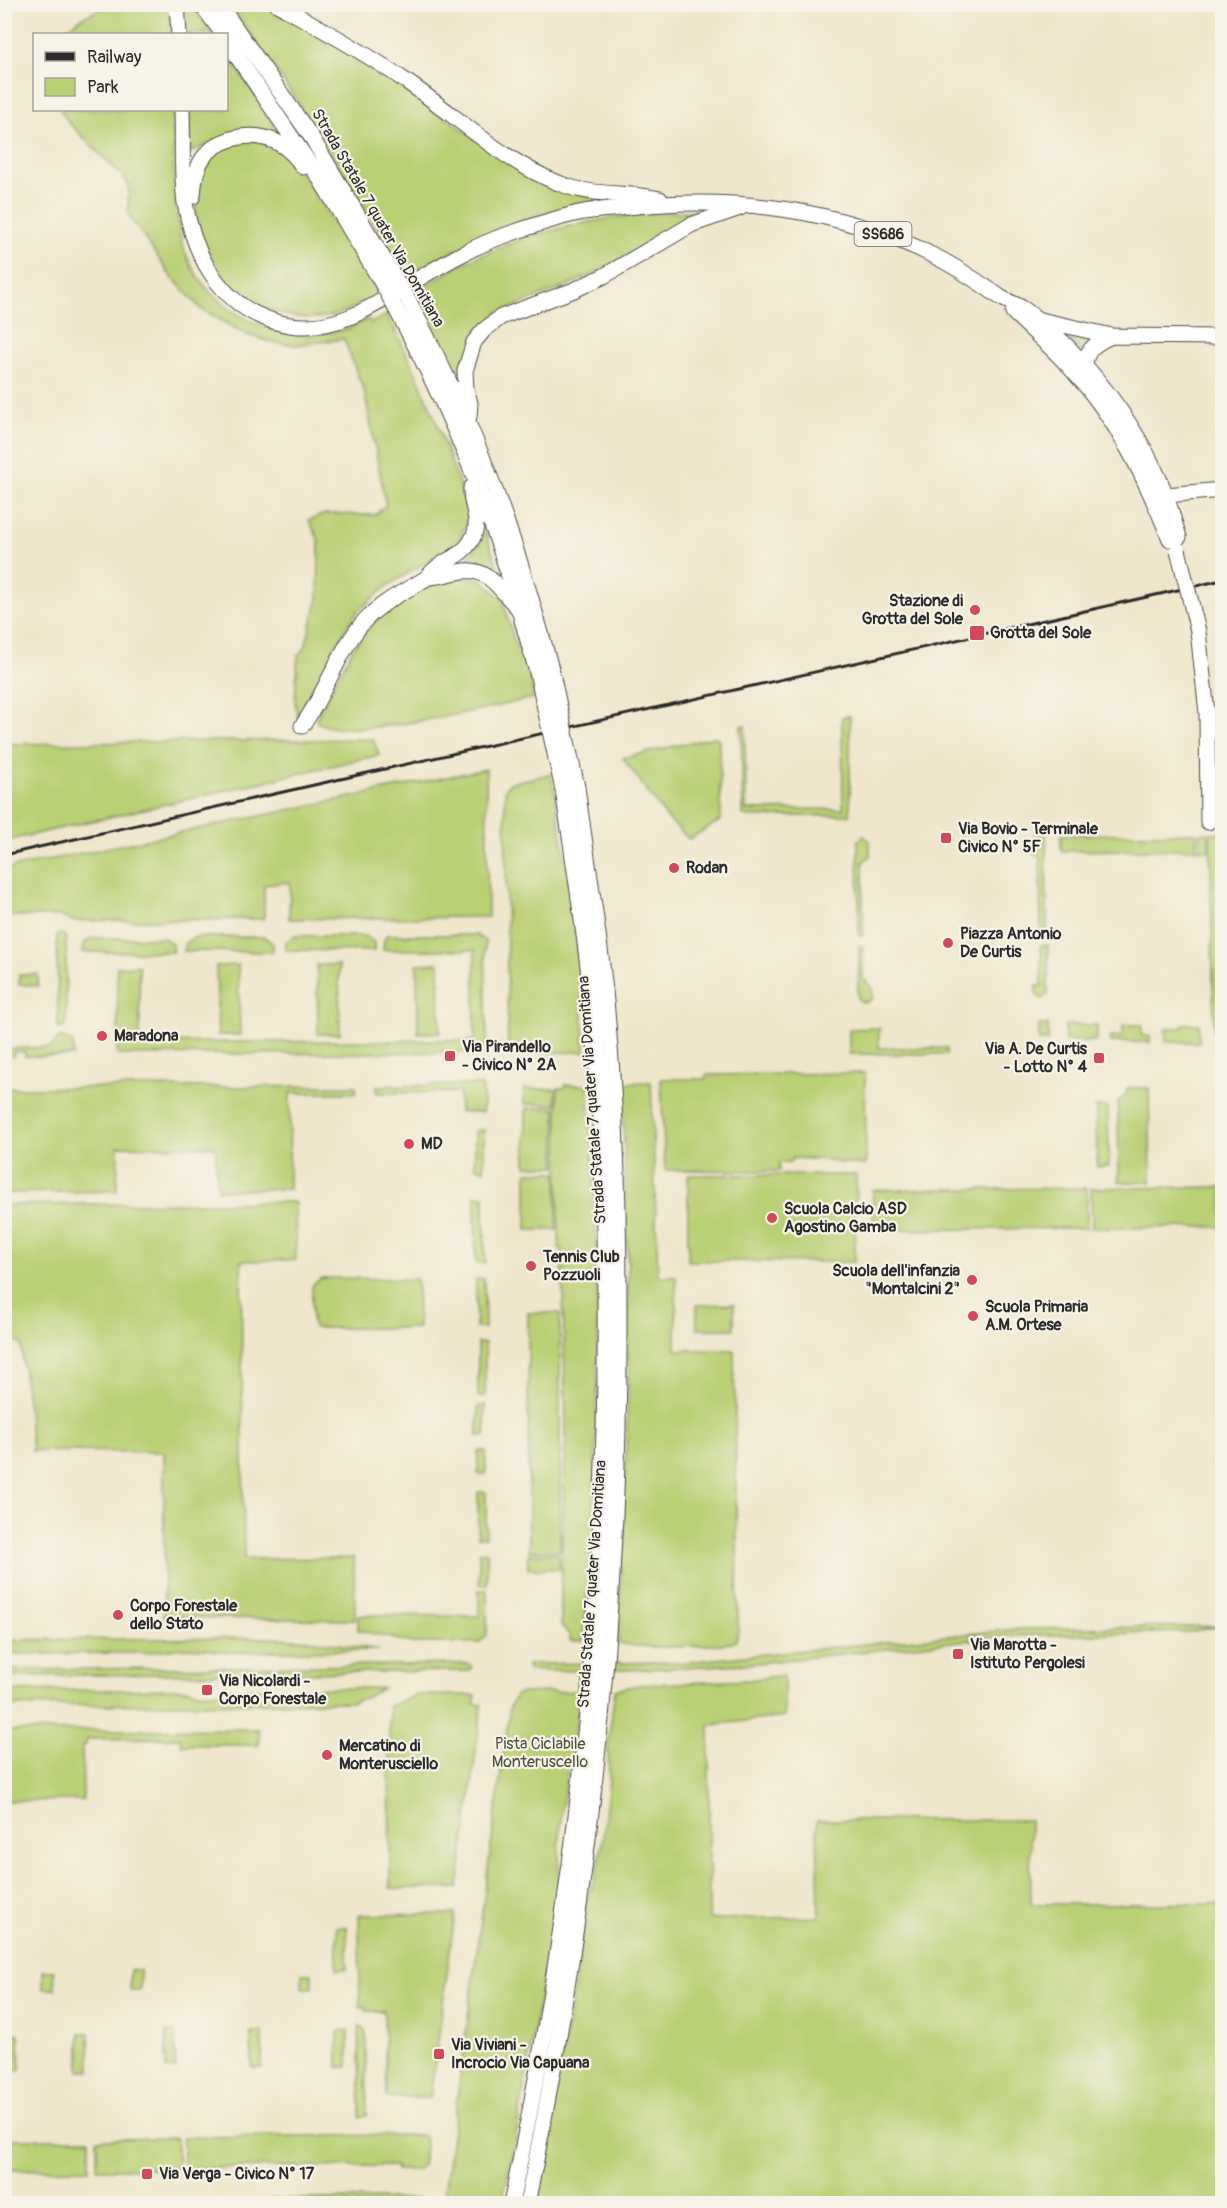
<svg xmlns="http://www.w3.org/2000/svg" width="1227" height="2208" viewBox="0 0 1227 2208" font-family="Pangolin,sans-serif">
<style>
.green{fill:#bad075;stroke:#727e50;stroke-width:1.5}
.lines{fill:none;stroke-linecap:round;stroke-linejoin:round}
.highway-casing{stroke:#484743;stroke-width:17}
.highway{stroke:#fff;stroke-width:15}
.rail{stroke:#2b2b2b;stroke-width:3}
.highway-bridge-casing{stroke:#484743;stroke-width:17;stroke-linecap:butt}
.highway-bridge{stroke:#fff;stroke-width:15}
.poi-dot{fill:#d1495b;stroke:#f7f3e8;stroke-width:2}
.labels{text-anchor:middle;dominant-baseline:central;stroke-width:4.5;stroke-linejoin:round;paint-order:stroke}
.shield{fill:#f7f3e8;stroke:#686764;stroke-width:1.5}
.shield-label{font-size:15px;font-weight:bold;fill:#2b2b2b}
.street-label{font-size:16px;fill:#2b2b2b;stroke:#f7f3e8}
.poi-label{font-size:16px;font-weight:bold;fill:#2b2b2b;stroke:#f7f3e8;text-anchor:start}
.park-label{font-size:16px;fill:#4f543e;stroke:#f7f3e8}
</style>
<rect width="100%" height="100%" fill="#f7f3e8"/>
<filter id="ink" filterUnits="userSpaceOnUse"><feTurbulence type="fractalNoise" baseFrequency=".0167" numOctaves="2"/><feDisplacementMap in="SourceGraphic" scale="12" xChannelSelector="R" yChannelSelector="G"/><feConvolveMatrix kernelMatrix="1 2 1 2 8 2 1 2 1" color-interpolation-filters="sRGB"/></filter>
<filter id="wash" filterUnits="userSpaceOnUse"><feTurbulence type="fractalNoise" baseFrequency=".008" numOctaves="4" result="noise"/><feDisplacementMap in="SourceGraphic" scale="24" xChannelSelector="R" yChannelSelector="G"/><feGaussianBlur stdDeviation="1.35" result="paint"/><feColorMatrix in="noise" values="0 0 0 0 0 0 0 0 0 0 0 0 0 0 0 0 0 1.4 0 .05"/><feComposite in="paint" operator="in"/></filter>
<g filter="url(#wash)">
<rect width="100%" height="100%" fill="#efe6cb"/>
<path class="green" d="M110 5H169L171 34H67L68 28 81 18Z
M183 5H192L213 34H185Z
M229 5H266L282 13 353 52 514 166 599 200C581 208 549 212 528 219 484 233 445 255 406 277 351 183 294 92 229 5Z
M227 53 282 136 260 130 246 129 191 152 188 110H226Z
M60 110H173C175 153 171 200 182 242 200 311 281 349 347 329 354 327 361 322 368 319L371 323 387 315C420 375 443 438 466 503L469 517 460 538 449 548 387 586 357 612 345 630 301 715 298 717 295 702 298 655 305 648 318 598 319 541 309 520 325 514 375 515 386 505 365 394 344 339 295 345 271 342 245 334 201 309 170 275 128 214 129 186 123 177 70 124Z
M256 140 291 157 379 293C366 301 353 309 338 314 263 336 177 261 200 183 204 168 208 158 221 149 230 143 246 142 256 140Z
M695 211 700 212 622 260 567 286 497 313 457 378 414 292C435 280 457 266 479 256 548 225 620 213 695 211Z
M1061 331 1089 338V341L1081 352Z
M485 531 499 571 482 562 466 560 481 542Z
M451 577 481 579 502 599 515 643 529 674 534 698C498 706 342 743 317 722V716C332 690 347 654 366 631 387 604 421 590 451 577Z
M850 716V815L747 817 743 815 741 726H745L746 810 843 809 842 717Z
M714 737 718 738 719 742 721 820 689 839 667 818 623 758Z
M373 739 379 755 5 841V744Z
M486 769 488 917 289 919 290 882 264 885V919L72 921 59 916H5V869Z
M551 774C568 865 581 959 585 1052L514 1053 510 1051 508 1047 505 790 510 783Z
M1038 833 1046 836 1047 935H1041L1040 858 1034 853V836Z
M1196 833V849L1061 851V835Z
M1199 833H1209V850H1199Z
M1210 833H1222V1030H1214Z
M864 836 870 841V856L863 862V936H859L858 841Z
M62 934 66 938V1026L60 1029 58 1028 57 935Z
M387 935H476L485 941 487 1048 485 1052 117 1055V1043L475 1040V950H383L384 940Z
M295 936H366L374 943V951L285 950 286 942Z
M194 937H265L273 944V952L183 951 185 943Z
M93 938H164L172 944V952H83L84 943Z
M1041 945H1048V994L1042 999 1036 994V986H1042Z
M859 946H863V979L872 987V999L864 1003 858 999Z
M439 963 440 1033H418L417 964Z
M238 965 240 1035H218L216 966Z
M317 965H339L340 1034H318Z
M139 966 140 1036H118L117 967Z
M38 974V986L19 984V975Z
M1183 1024H1199V1042H1166V1028H1182Z
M1039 1025H1048V1041H1039Z
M1065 1025H1097V1041H1065Z
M1123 1025H1142V1036H1150V1042H1110V1037L1123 1036Z
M879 1028V1048H947V1054H849V1029Z
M60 1037 73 1042V1056H25V1052H14V1056H5V1049L51 1047Z
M865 1073 866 1165 833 1162V1160L793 1158 790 1162 779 1163V1171L665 1170 661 1079H706V1075Z
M651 1082 658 1276H676V1350H734L738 1631 736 1640 732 1643C695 1645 655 1651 618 1643L628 1400V1264L622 1083Z
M480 1085 483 1088V1112H460L459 1092 377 1093V1086Z
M565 1085H588C602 1269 601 1457 583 1641H570V1636L561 1625V1573L566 1432 562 1249H559L558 1088H565Z
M356 1086V1093H290L289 1189 218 1190 215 1147 118 1146 117 1191 5 1193V1088Z
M1127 1088H1149L1151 1182H1119L1118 1102 1127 1093Z
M524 1089H556V1105L524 1104Z
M1096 1107H1108L1109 1166 1097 1167Z
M526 1108H556V1166H526Z
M477 1130H484V1170L475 1167V1132Z
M527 1172H557V1230H527Z
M688 1175H856L855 1262 688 1261Z
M1222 1187V1227L1092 1228 1091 1188Z
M1087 1188V1228L873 1230V1190Z
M475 1196H484L485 1263H476Z
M295 1202 296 1260 241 1261 244 1559 354 1558 355 1620 164 1617V1452L32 1451 21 1344 5 1336V1205Z
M321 1278 417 1279 418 1328H315L312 1323V1286Z
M476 1279H484L485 1328H476Z
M734 1304V1329H697V1305Z
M528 1313H560V1551H529Z
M478 1343H485V1396L478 1397Z
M485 1405V1436H478V1407Z
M478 1451H486V1474H478Z
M478 1492H486V1537H478Z
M479 1552H487V1584H479Z
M528 1554H559V1569H528Z
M479 1590H487V1635L479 1643H412L358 1630V1615L479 1616Z
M1222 1626V1628H1205L1190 1632 1006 1636 747 1664 625 1670 530 1671 527 1667 530 1664 685 1662 1017 1629Z
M262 1638 301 1639 379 1650 226 1652C198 1646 173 1647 145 1653L5 1654V1640Z
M468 1664 472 1667 468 1671 4 1676 5 1670Z
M784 1675V1717L709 1725V1919L819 1917 817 1820H1030L1031 1904H1222V2203L535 2204 576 1978 586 1899 595 1879 602 1846 609 1780 608 1745 615 1690 639 1685 749 1680Z
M383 1688 367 1697 352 1702 4 1706 5 1691 189 1689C201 1695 219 1692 231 1689Z
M580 1691C578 1723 570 1754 565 1787 560 1819 558 1851 559 1884L515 2141 502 2203H443L510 1706 516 1695 522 1693Z
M417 1695H476L474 1704 482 1705 458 1888H390L389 1706Z
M259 1729V1745H181V1738L87 1739 86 1745 82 1746 83 1800 5 1801V1731Z
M455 1914 430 2098 386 2097 384 2011H366V2007H360L359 1915Z
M337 1927H347V1969H337Z
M130 1970H140V1990H130Z
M43 1971H54L55 1989H43Z
M302 1974H312V1988H302Z
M359 2027 365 2030 366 2034 367 2115 360 2117V2115Z
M348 2030V2067H338V2031Z
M262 2031V2068H252L251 2032Z
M166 2032H175L176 2069H166Z
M80 2033H89L90 2071H80Z
M11 2034H19L20 2070H12Z
M419 2135 424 2136 426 2140 422 2165 417 2170H396L395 2166 183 2168V2137Z
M177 2138V2168L97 2169V2139Z
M5 2139H90V2169L5 2170Z
M270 2199H421L420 2204H270Z"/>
</g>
<g filter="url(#ink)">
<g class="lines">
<g class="highway-casing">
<path id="highway" d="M177 4 179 34
M201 4 223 34
M219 4 312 138 395 278
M277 4C322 29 368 54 410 84 459 118 505 163 561 184 593 197 627 191 660 199
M226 40 320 179 383 285
M182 110C183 140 181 173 185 203 195 262 227 315 290 325 337 332 375 305 413 282 443 264 475 245 509 234 532 226 556 218 579 213 592 210 606 210 619 208 727 195 840 207 938 258 960 269 980 283 1000 297 1008 302 1016 304 1024 309 1083 352 1138 425 1165 493 1170 507 1174 522 1179 537
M193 196C194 181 196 165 207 153 216 144 228 139 240 137 267 133 288 144 303 167
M408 299C429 340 450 381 468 423 503 502 528 585 551 669
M395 307C428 369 458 432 482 498 504 555 520 613 537 672
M1013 312C1033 332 1055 350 1073 371 1118 420 1145 478 1170 539
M1036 319 1112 336 1222 337
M1085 372C1083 352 1094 343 1112 336
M469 417 470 403 466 389 465 371 474 342 484 330 501 317 574 290 604 276 691 225 740 208
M1158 491 1166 495 1222 490
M428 577C441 577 451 572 464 571 491 568 502 594 519 609
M1198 631 1207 713 1208 822
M302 726C326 693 338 651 365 620 383 601 404 592 425 579 429 576 431 572 435 569 447 559 462 556 471 541 483 521 470 508 471 488
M511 2204C575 1906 608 1600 605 1295 604 1186 600 1076 588 967 581 908 572 849 563 790
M527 2204C589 1909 621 1609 619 1308 619 1217 617 1126 609 1036 603 952 588 870 577 787"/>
</g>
<use href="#highway" class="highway"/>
<path class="rail" d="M4 855 1222 580"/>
<g class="highway-bridge-casing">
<path id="highway-bridge" d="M395 278 408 299
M383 285 395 307
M1178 550 1198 631
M551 669 577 787
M537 672 563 790"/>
</g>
<use href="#highway-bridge" class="highway-bridge"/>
</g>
</g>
<g class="poi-dot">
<circle cx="975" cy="610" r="6"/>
<rect x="969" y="625" width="16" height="16" rx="3"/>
<rect x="940" y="832" width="12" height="12" rx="3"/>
<circle cx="674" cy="868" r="6"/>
<circle cx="948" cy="943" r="6"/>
<circle cx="102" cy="1036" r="6"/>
<rect x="444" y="1050" width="12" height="12" rx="3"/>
<rect x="1093" y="1052" width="12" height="12" rx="3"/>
<circle cx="409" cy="1144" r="6"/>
<circle cx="772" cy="1218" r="6"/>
<circle cx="531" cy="1266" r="6"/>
<circle cx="972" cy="1280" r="6"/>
<circle cx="973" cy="1316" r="6"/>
<circle cx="118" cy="1615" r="6"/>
<rect x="952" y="1648" width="12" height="12" rx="3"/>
<rect x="201" y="1684" width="12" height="12" rx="3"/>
<circle cx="327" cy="1755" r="6"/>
<rect x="433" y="2048" width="12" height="12" rx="3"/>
<rect x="141" y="2168" width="12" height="12" rx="3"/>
</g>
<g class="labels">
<rect class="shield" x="854.5" y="222" width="57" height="24" rx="4.5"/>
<g class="shield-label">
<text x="883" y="234">SS686</text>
</g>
<g class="street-label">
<text transform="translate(378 218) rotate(60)">Strada Statale 7 quater Via Domitiana</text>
<text transform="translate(592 1100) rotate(-94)">Strada Statale 7 quater Via Domitiana</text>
<text transform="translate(592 1584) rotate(-86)">Strada Statale 7 quater Via Domitiana</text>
</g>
<g class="poi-label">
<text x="963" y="601" text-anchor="end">Stazione di<tspan x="963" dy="18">Grotta del Sole</tspan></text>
<text x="990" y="633">Grotta del Sole</text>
<text x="958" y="829">Via Bovio - Terminale<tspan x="958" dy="18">Civico N° 5F</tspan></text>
<text x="686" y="868">Rodan</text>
<text x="960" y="934">Piazza Antonio<tspan x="960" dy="18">De Curtis</tspan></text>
<text x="114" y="1036">Maradona</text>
<text x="462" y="1047">Via Pirandello<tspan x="462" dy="18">- Civico N° 2A</tspan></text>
<text x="1087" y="1049" text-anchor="end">Via A. De Curtis<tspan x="1087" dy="18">- Lotto N° 4</tspan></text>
<text x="421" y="1144">MD</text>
<text x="784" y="1209">Scuola Calcio ASD<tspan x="784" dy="18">Agostino Gamba</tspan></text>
<text x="543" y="1257">Tennis Club<tspan x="543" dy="18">Pozzuoli</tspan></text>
<text x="960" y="1271" text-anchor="end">Scuola dell'infanzia<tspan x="960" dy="18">"Montalcini 2"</tspan></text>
<text x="985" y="1307">Scuola Primaria<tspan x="985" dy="18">A.M. Ortese</tspan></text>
<text x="130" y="1606">Corpo Forestale<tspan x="130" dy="18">dello Stato</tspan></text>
<text x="970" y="1645">Via Marotta -<tspan x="970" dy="18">Istituto Pergolesi</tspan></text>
<text x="219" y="1681">Via Nicolardi -<tspan x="219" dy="18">Corpo Forestale</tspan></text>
<text x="339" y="1746">Mercatino di<tspan x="339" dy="18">Monterusciello</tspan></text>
<text x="451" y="2045">Via Viviani -<tspan x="451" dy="18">Incrocio Via Capuana</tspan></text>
<text x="159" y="2174">Via Verga - Civico N° 17</text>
</g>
<g class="park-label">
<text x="540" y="1744">Pista Ciclabile<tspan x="540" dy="18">Monteruscello</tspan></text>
</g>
</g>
<rect width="1227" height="2208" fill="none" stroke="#f7f3e8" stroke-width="24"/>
<rect x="33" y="33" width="195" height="78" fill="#f7f3e8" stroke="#a5a39c" stroke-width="1.5"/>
<rect x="45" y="52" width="30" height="9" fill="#2b2b2b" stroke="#a5a39c" stroke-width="1.5"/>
<text x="87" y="63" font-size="18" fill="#2b2b2b">Railway</text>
<rect x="45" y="78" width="30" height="18" fill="#bad075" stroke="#a5a39c" stroke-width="1.5"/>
<text x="87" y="93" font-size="18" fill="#2b2b2b">Park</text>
</svg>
